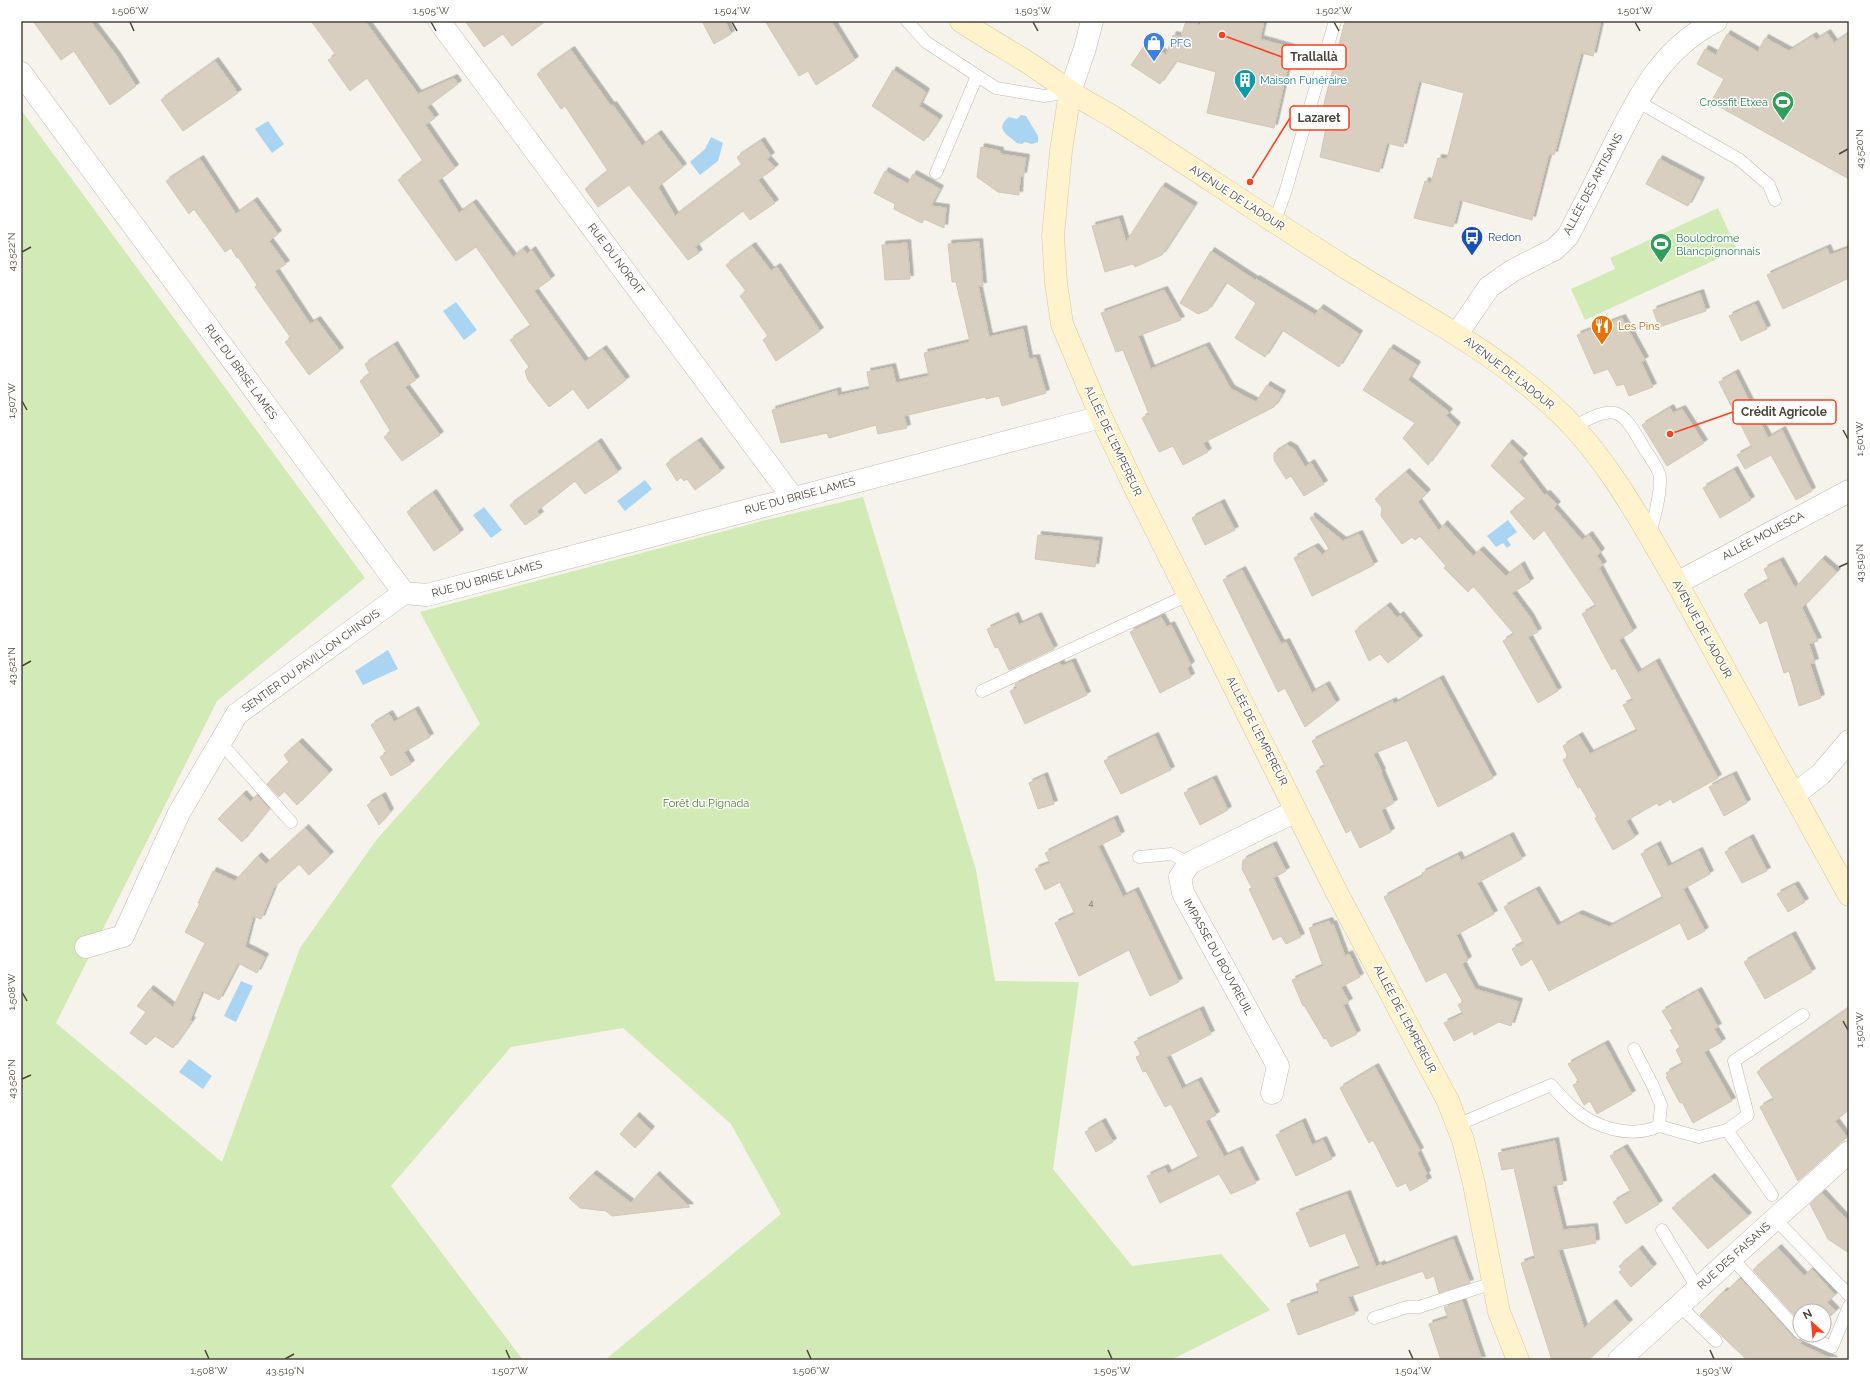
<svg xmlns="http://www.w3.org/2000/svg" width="1870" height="1381" viewBox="0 0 1870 1381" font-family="Raleway,sans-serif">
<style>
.green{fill:#d2eab5}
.water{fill:#a9d4f2}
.building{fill:#d8cfc1;stroke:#d3c7b4;filter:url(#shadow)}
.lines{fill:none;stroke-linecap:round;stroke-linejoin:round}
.lane-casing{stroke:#c2bbae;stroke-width:13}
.street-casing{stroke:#c2bbae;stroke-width:23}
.secondary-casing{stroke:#d6c79b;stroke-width:23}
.lane{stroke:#fff;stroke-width:12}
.street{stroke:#fff;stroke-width:22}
.secondary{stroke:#fff3cd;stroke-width:22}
.ticks{fill:none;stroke:#4b4439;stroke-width:1.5}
.labels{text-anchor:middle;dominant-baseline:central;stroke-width:3;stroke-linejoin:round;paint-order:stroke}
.number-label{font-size:9px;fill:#6e675b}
.shop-label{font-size:11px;fill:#366cbe;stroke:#fff;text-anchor:start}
.culture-label{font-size:11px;fill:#0d838f;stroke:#fff;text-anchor:start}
.leisure-label{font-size:11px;fill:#27864d;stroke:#fff;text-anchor:end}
.street-label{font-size:11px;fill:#4b4439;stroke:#fff}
.transit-label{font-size:11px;fill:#164399;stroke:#fff;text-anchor:start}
.food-label{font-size:11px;fill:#c56008;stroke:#fff;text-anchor:start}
.park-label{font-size:11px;fill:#4a7f2a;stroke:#fff}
.leader{fill:none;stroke:#fc3f1d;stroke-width:1.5}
.callout-dot{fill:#fc3f1d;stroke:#fff;stroke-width:1.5}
.callout{fill:#fff;stroke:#fc3f1d;stroke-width:1.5}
.callout-label{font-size:12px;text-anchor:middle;font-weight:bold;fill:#4b4439}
.neatline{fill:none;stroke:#4b4439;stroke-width:1.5}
.ticks-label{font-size:10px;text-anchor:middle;fill:#4b4439}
</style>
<defs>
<filter id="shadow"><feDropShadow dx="3.5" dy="-3.5" stdDeviation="0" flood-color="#0004"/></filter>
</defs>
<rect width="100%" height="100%" fill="#f6f3ec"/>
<path class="green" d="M21 110 365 578 217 701 56 1023 222 1162 300 948 377 839 480 724 420 612 766 520 863 497 976 870 995 981 1079 982 1053 1169 1132 1266 1221 1254 1270 1310 1171 1360H605L781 1214 731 1124 623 1028 511 1047 391 1186 523 1360H21Z
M1718 208 1737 250 1585 320 1571 289 1615 269 1610 258Z"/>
<path class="water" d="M1021 115 1026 116 1038 136V142L1032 144 1025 142 1022 144C1016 144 1015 141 1011 138 1002 132 998 125 1009 117L1017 119Z
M268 121 284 144 272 153 255 129Z
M711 137 723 143 718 161 700 175 690 162 705 149Z
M456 302 477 330 464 340 443 311Z
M645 480 652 489 625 511 617 501Z
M484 507 502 530 491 538 473 515Z
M1508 520 1517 532 1507 539 1511 545 1507 548 1503 543 1496 547 1487 536Z
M388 650 398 669 363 685 355 671Z
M241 981 253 986 236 1022 224 1016Z
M189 1059 212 1076 203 1089 179 1072Z"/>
<path class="building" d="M33 21H90L116 55 136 86 110 105 74 51 61 60Z
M311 21H365L418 94 454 78 458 84 427 107 435 118 425 125 455 168 438 181 459 213 473 203 513 257 523 249 527 254 532 250 551 279 534 291 585 362 603 349 626 380 588 409 573 389 549 407 528 380 525 371 529 367 510 340 531 326 476 247 456 261 398 180 423 161 367 78 350 91 328 60 336 55Z
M465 21H546L512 46 503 34 484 47Z
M702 21H725L731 34 714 44Z
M765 21H831L855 60 816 85 808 71 799 76Z
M1186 21 1200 25 1202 21H1264L1260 39 1292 48 1274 128 1207 113 1216 72 1176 61 1160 84 1131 65 1147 42 1166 55 1173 35 1181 37Z
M1345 21H1601L1593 56 1581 53 1554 155 1549 154 1532 220 1460 200 1453 227 1414 218 1425 181 1431 183 1438 158 1447 159 1464 93 1419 81 1403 147 1387 143 1379 172 1320 157 1326 128 1318 127Z
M1827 33 1834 43 1849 33V179L1711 102 1724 79 1697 64 1705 49 1716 55 1727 34 1758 52 1765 38 1789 51 1813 36 1816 40Z
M571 50 611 106 613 105 642 146 658 134 683 167 658 187 675 216 742 165 737 157 761 141 771 156 767 159 775 168 758 180 775 203 750 220 743 211 695 247 699 253 688 260 629 185 598 207 585 189 608 171 565 106 561 109 537 74Z
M215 61 238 93 183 131 161 100Z
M893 70 926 92 919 106 939 119 924 141 872 106Z
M981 147 1000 151V154L1026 158 1023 176H1020L1019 195 998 192 977 177Z
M200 159 236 214 254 201 278 234 269 241 286 264 275 271 310 324 317 320 340 351 309 375 285 342 291 338 255 287 257 285 238 257 237 258 231 248 225 252 194 209 189 214 166 181Z
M1659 159 1701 181 1688 206 1646 184Z
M885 171 908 184 913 174 940 189 931 206 946 208 944 228 924 219 922 223 894 209 895 204 874 193Z
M1162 186 1194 206 1162 255 1135 267 1133 264 1105 272 1092 226 1119 219 1126 242Z
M979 242 983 286H978L989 337 1023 329 1029 359 1036 358 1046 393 1002 406 999 396 986 399 985 397 904 416 907 428 878 434 876 425 829 438 827 433 781 443 772 410 837 391 838 396 870 389 867 372 892 367 896 383 929 376 924 353 970 342 956 282H952L948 244Z
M907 243 910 279 885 280 882 245Z
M752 246 771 271 777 267 820 331 776 361 763 340 768 336 740 296 746 291 726 265Z
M1827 248 1830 255 1849 248V278L1783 309 1767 275Z
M1211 251 1255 280 1256 279 1315 315 1320 308 1359 334 1339 367 1282 330 1265 357 1235 338 1256 303 1226 282 1208 310 1198 314 1180 303Z
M1164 290 1181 320 1138 336 1151 369 1206 346 1231 389 1256 402 1267 385 1282 394 1274 407 1203 443 1208 452 1183 465 1173 446 1159 452 1142 418 1149 414 1123 350 1116 352 1101 313Z
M1700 293 1706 311 1659 327 1653 310Z
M1755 304 1767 329 1741 341 1729 316Z
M1622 318 1645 360 1641 362 1653 387 1629 396 1624 384 1617 386 1608 369 1594 374 1577 335Z
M394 345 416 380 405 387 440 435 402 461 384 437 391 432 360 381 370 374 365 364Z
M1390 348 1417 365 1408 380 1449 412 1446 416 1457 426 1428 465 1403 438 1415 423 1363 390Z
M1735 373 1768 438 1782 430 1812 491 1796 500 1771 455 1745 469 1737 455 1752 447 1719 382Z
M1670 408 1673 413 1682 409 1704 443 1667 466 1642 425Z
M698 441 721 471 695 490 687 479 684 481 681 477 677 481 666 464Z
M598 442 618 472 585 494 575 481 537 511 540 515 525 525 510 505Z
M1509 443 1524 457 1519 462 1544 495 1547 494 1557 505 1554 508 1582 540 1589 535 1601 552 1597 556 1603 565 1599 568 1633 631 1619 640 1638 673 1656 662 1718 778 1673 803 1671 799 1659 806 1657 803 1626 821 1635 837 1613 850 1595 818 1597 817 1580 787 1578 788 1563 760 1568 757 1563 746 1579 736 1590 754 1637 731 1623 705 1633 700 1615 668 1612 670 1582 614 1596 606 1544 530 1534 540 1510 512 1526 499 1491 466Z
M1287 445 1294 449 1305 467 1311 463 1324 484 1304 496 1291 476 1286 479 1274 460V453Z
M1734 470 1751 500 1720 518 1703 488Z
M1406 472 1427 493 1418 502 1439 531 1444 524 1473 556 1480 550 1506 576 1521 565 1530 582 1512 593 1530 617 1538 632 1528 637 1558 691 1538 703 1503 641 1514 634 1491 607 1473 586 1468 592 1444 568 1446 566 1420 536 1415 540 1412 537 1402 544 1381 516 1382 508 1375 499Z
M433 493 460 533 434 551 407 512Z
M1221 503 1235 530 1205 545 1192 518Z
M1312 516 1343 541 1359 534 1374 565 1312 596 1294 558 1315 547 1322 555 1329 549 1310 518Z
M1038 535 1099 541 1095 567 1035 559Z
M1822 559 1837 572 1802 608 1818 641 1809 644 1815 662 1810 664 1821 698 1799 706 1789 671 1784 673 1767 620 1760 624 1744 594 1769 580 1764 569 1780 561 1795 588Z
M1242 570 1281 644 1286 642 1312 693 1326 685 1336 703 1305 727 1285 688 1278 692 1223 580Z
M1387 606 1397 618 1400 615 1419 639 1388 663 1380 654 1369 661 1355 631Z
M1015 616 1019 625 1038 616 1054 649 1009 670 998 647 995 648 987 629Z
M1161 617 1167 627 1171 625 1191 665 1187 668 1191 677 1160 693 1130 632Z
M1072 662 1087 695 1025 724 1010 691 1017 688 1015 684 1060 663 1062 666Z
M1440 679 1493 778 1438 807 1407 740 1373 754 1382 772 1381 773 1394 803 1381 810 1391 832 1360 848 1351 830 1346 833 1316 771 1325 766 1312 741 1393 701 1394 704Z
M415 710 430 737 404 752 411 764 391 776 380 757 387 753 371 725 389 714 394 722Z
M1155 736 1171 770 1121 794 1104 761Z
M299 742 329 773 297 805 284 791 279 797 267 784 289 762 284 755Z
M1733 775 1747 803 1724 816 1709 787Z
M1044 776 1054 804 1038 809 1029 783Z
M1213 779 1228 810 1200 825 1184 793Z
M243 794 250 802 257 795 269 809 242 842 218 819Z
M382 796 390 812 379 825 367 805Z
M1114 819 1121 835 1098 846 1123 897 1135 891 1179 982 1150 996 1129 950 1079 976 1055 923 1075 914 1060 882 1045 890 1035 869 1050 863 1045 853Z
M305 828 330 855 309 875 299 864 274 887 261 919 253 916 245 947 265 957 257 973 238 963 219 1000 202 991 190 1020 192 1021 173 1048 155 1036 146 1045 130 1033 146 1012 137 1006 150 989 173 1007 205 943 185 932 200 903H198L213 871 235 881 258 856 266 864Z
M1510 836 1522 859 1477 883 1494 914 1456 935 1468 960 1462 964 1475 989 1519 1002 1511 1026 1499 1022 1474 1035 1473 1031 1454 1041 1444 1023 1463 1014 1458 1005 1463 1002 1446 972 1426 982 1384 897 1423 876 1422 873 1458 855 1461 861Z
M1750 838 1767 871 1742 883 1725 852Z
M1273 845 1286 871 1273 878 1301 937 1286 944 1281 936 1273 940 1249 889 1252 888 1242 869 1243 860Z
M1657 845 1668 867 1699 851 1710 874 1683 889 1705 931 1688 940 1680 923 1549 991 1532 959 1521 966 1512 949 1524 943 1504 907 1536 890 1557 926 1579 914 1609 927 1663 898 1641 854Z
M1795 885 1805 902 1788 912 1777 894Z
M1329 921 1331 925 1333 924 1345 956 1349 954 1360 977 1341 987 1349 1002 1343 1005 1357 1034 1331 1047 1326 1038 1324 1039 1304 1005 1303 1006 1292 980 1323 966 1309 928Z
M1792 935 1812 972 1765 999 1744 962Z
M1698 991 1718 1027 1714 1029 1722 1042 1704 1052 1732 1101 1693 1123 1682 1102 1680 1103 1666 1077 1668 1076 1666 1073 1683 1064 1676 1050 1680 1047 1670 1030 1673 1029 1662 1011Z
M1849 1008V1110L1835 1121 1847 1137 1798 1181 1760 1107 1774 1099 1757 1072Z
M1200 1010 1211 1034 1166 1057 1182 1089 1198 1081 1216 1115 1205 1121 1224 1157 1239 1150 1256 1183 1231 1194 1219 1174 1160 1203 1147 1176 1165 1168 1168 1174 1199 1158 1171 1104 1165 1107 1146 1071 1143 1072 1136 1057 1141 1055 1134 1042Z
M1605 1044 1632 1094 1597 1114 1590 1101 1584 1105 1573 1085 1579 1082 1568 1064Z
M1375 1067 1420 1151 1417 1153 1427 1174 1425 1176 1428 1181 1410 1191 1406 1183 1397 1187 1373 1140 1369 1143 1340 1088Z
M636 1116 651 1130 635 1148 620 1134Z
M1102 1122 1113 1142 1096 1152 1085 1132Z
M1302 1122 1312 1145 1323 1140 1332 1159 1296 1176 1276 1135Z
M1555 1141 1563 1184 1552 1186 1563 1230 1594 1227 1596 1243 1558 1250 1584 1328 1613 1303 1629 1323 1588 1360H1552L1521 1263 1535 1258 1514 1168 1502 1170 1498 1153Z
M1624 1148 1659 1204 1626 1224 1613 1202 1631 1192 1610 1156Z
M593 1174 631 1203 656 1175 690 1207 612 1216 606 1211 580 1208 569 1198Z
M1711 1177 1748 1216 1708 1249 1672 1208Z
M1822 1193 1849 1222V1253L1828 1239 1810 1204Z
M1347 1194 1376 1267 1381 1264 1383 1266 1453 1239 1470 1283 1439 1293 1434 1276 1426 1279 1423 1271 1348 1297 1355 1314 1298 1335 1287 1304 1319 1293 1316 1284 1360 1268 1345 1233 1310 1247 1296 1213Z
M1778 1248 1804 1276 1812 1269 1835 1295 1827 1302 1836 1311 1824 1321V1311H1800V1322L1753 1270Z
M1639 1249 1653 1267 1631 1287 1619 1272 1622 1270 1619 1266Z
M1739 1279 1742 1280 1794 1338 1802 1342 1800 1344 1834 1360H1747L1700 1315 1724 1291 1726 1292Z
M1462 1301 1482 1360H1441L1429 1324 1448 1318 1444 1307Z"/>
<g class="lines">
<g class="lane-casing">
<path id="lane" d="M907 21 926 42 996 88 1044 96 1070 92
M1637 101 1740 160 1769 185 1775 200
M936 173 977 76
M1274 223 1285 193 1335 21
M1573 427C1616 404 1620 406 1644 448 1648 455 1659 468 1660 477 1661 496 1654 517 1650 535
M982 691 1188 595
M220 742 291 822
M1139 857 1171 854 1190 863
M1457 1125 1551 1085C1558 1093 1565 1101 1573 1108 1595 1128 1631 1139 1659 1126L1661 1105 1653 1086 1634 1049
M1659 1126 1699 1137 1727 1130 1748 1115 1734 1061 1803 1015
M1727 1130 1772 1195
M1775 1219 1849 1295
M1662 1230 1698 1289
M1732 1258 1800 1333
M1679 1305 1716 1341
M1374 1318 1407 1307H1419L1493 1283
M1805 1335 1832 1347 1849 1306"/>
</g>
<g class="street-casing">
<path id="street" d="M439 21 793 498
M21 73 404 593 427 595 1101 417
M1070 92 1085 48 1092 21
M1457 334 1489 287 1512 271 1555 249 1568 236C1583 207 1598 178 1612 149 1639 96 1661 49 1716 21
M1677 583 1849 491
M1794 795 1821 774 1849 741
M86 947 123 936 179 813 237 714 404 593
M1272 1093 1278 1066 1183 893 1180 877 1190 863 1296 811
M1619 1360 1849 1152"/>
</g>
<g class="secondary-casing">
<path id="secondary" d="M961 21C981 35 1003 47 1024 60 1040 70 1054 81 1070 91 1085 102 1102 110 1118 120 1195 169 1270 220 1348 269 1423 316 1497 352 1562 415 1610 462 1643 525 1677 583L1849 895
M1070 92 1061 151 1053 236 1056 283 1062 324 1101 417 1138 494 1337 893 1448 1101 1463 1140 1474 1184 1499 1312 1518 1360"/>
</g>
<use href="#lane" class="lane"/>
<use href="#street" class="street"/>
<use href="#secondary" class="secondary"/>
</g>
<path class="ticks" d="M130 22 134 31M431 22 436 31M732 22 737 31M1033 22 1038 31M1334 22 1339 31M1635 22 1640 31M1839 154 1848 149M22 252 31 247M22 401 27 410M1843 430 1848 439M1839 567 1848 563M22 666 31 661M22 992 27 1001M1843 1021 1848 1030M22 1079 31 1075M205 1350 209 1359M506 1350 510 1359M807 1350 811 1359M1108 1350 1112 1359M1409 1350 1413 1359M1710 1350 1714 1359M285 1359 294 1354"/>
<defs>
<g id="shop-pin" transform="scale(1.15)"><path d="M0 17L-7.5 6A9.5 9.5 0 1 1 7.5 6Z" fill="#3f7fe0" stroke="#fff"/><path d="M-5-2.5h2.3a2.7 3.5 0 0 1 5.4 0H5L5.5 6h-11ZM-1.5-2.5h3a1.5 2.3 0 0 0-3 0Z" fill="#fff"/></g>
<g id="building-pin" transform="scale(1.15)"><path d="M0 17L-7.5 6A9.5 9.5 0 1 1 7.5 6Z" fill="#0f9aa8" stroke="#fff"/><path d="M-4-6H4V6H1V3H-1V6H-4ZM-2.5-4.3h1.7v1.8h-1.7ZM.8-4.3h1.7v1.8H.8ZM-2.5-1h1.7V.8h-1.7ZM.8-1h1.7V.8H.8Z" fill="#fff"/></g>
<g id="stadium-pin" transform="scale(1.15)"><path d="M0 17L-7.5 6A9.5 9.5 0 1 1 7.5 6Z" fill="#2e9e5b" stroke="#fff"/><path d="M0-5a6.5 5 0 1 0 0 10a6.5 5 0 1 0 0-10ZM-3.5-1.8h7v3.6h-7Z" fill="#fff"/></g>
<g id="bus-pin" transform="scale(1.15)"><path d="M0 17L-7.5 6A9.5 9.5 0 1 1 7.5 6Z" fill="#1a4fb4" stroke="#fff"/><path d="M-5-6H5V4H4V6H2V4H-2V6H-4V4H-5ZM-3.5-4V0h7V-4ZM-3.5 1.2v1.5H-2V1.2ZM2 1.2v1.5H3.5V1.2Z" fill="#fff"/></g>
<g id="restaurant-pin" transform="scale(1.15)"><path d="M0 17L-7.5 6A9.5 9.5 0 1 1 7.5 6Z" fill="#e8710a" stroke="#fff"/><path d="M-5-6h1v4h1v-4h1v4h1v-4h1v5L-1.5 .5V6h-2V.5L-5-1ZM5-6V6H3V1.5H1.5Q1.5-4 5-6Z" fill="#fff"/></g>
</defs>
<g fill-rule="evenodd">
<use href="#shop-pin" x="1154" y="43"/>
<use href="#building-pin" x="1245" y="80"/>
<use href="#stadium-pin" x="1783" y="102"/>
<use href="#bus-pin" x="1472" y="237"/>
<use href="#stadium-pin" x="1661" y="244"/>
<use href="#restaurant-pin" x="1602" y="326"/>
</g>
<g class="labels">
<g class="number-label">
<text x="1091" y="903">4</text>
</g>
<g class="shop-label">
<text x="1170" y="43">PFG</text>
</g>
<g class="culture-label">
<text x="1260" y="80">Maison Funéraire</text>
</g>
<g class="leisure-label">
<text x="1768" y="102">Crossfit Etxea</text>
<text x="1676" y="238" text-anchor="start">Boulodrome<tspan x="1676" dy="13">Blancpignonnais</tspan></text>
</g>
<g class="street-label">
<text transform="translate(1593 184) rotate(-62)">ALLÉE DES ARTISANS</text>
<text transform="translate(1237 198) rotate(33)">AVENUE DE L'ADOUR</text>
<text transform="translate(616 259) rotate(53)">RUE DU NOROIT</text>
<text transform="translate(241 372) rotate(54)">RUE DU BRISE LAMES</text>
<text transform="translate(1509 373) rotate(38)">AVENUE DE L'ADOUR</text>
<text transform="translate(1113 441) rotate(65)">ALLÉE DE L'EMPEREUR</text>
<text transform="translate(800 496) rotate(-15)">RUE DU BRISE LAMES</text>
<text transform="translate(1763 536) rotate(-28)">ALLÉE MOUESCA</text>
<text transform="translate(487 579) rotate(-15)">RUE DU BRISE LAMES</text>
<text transform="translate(1702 629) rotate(61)">AVENUE DE L'ADOUR</text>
<text transform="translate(311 661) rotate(-36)">SENTIER DU PAVILLON CHINOIS</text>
<text transform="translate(1257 731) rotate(63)">ALLÉE DE L'EMPEREUR</text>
<text transform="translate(1218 957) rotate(61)">IMPASSE DU BOUVREUIL</text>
<text transform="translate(1405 1019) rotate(62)">ALLÉE DE L'EMPEREUR</text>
<text transform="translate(1734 1256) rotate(-42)">RUE DES FAISANS</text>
</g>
<g class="transit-label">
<text x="1488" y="237">Redon</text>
</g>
<g class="food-label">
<text x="1618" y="326">Les Pins</text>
</g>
<g class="park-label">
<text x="706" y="803">Forêt du Pignada</text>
</g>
</g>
<path class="leader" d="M1222 35L1282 57M1250 182L1290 118M1670 434L1733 412"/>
<g class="callout-dot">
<circle cx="1222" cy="35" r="4"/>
<circle cx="1250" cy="182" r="4"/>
<circle cx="1670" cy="434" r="4"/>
</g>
<g class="callout">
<rect x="1282" y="45" width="64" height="24" rx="4"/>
<rect x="1290" y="106" width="59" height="24" rx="4"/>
<rect x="1733" y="400" width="103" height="24" rx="4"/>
</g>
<g class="callout-label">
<text x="1314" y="61">Trallallà</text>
<text x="1319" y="122">Lazaret</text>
<text x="1784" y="416">Crédit Agricole</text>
</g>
<rect width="1870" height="1381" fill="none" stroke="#ffffff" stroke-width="44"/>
<g transform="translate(1812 1323) rotate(333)"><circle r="19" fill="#ffffff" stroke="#b7b4b0"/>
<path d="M0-3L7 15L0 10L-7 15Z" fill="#fc3f1d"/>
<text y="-6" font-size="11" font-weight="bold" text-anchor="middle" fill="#4b4439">N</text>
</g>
<rect x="22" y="22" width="1826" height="1337" class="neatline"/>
<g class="ticks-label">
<text x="130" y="14">1.506°W</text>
<text x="431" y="14">1.505°W</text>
<text x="732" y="14">1.504°W</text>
<text x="1033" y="14">1.503°W</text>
<text x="1334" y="14">1.502°W</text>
<text x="1635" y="14">1.501°W</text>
<text transform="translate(1859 149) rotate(-90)" y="4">43.520°N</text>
<text transform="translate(11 252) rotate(-90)" y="4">43.522°N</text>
<text transform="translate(11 401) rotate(-90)" y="4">1.507°W</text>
<text transform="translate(1859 439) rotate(-90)" y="4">1.501°W</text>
<text transform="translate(1859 563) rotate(-90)" y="4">43.519°N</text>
<text transform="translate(11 666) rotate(-90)" y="4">43.521°N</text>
<text transform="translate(11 992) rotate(-90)" y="4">1.508°W</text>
<text transform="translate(1859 1030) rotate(-90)" y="4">1.502°W</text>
<text transform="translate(11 1079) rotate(-90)" y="4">43.520°N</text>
<text x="209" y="1374">1.508°W</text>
<text x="285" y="1374">43.519°N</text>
<text x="510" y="1374">1.507°W</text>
<text x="811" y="1374">1.506°W</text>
<text x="1112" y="1374">1.505°W</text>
<text x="1413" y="1374">1.504°W</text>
<text x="1714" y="1374">1.503°W</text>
</g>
</svg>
